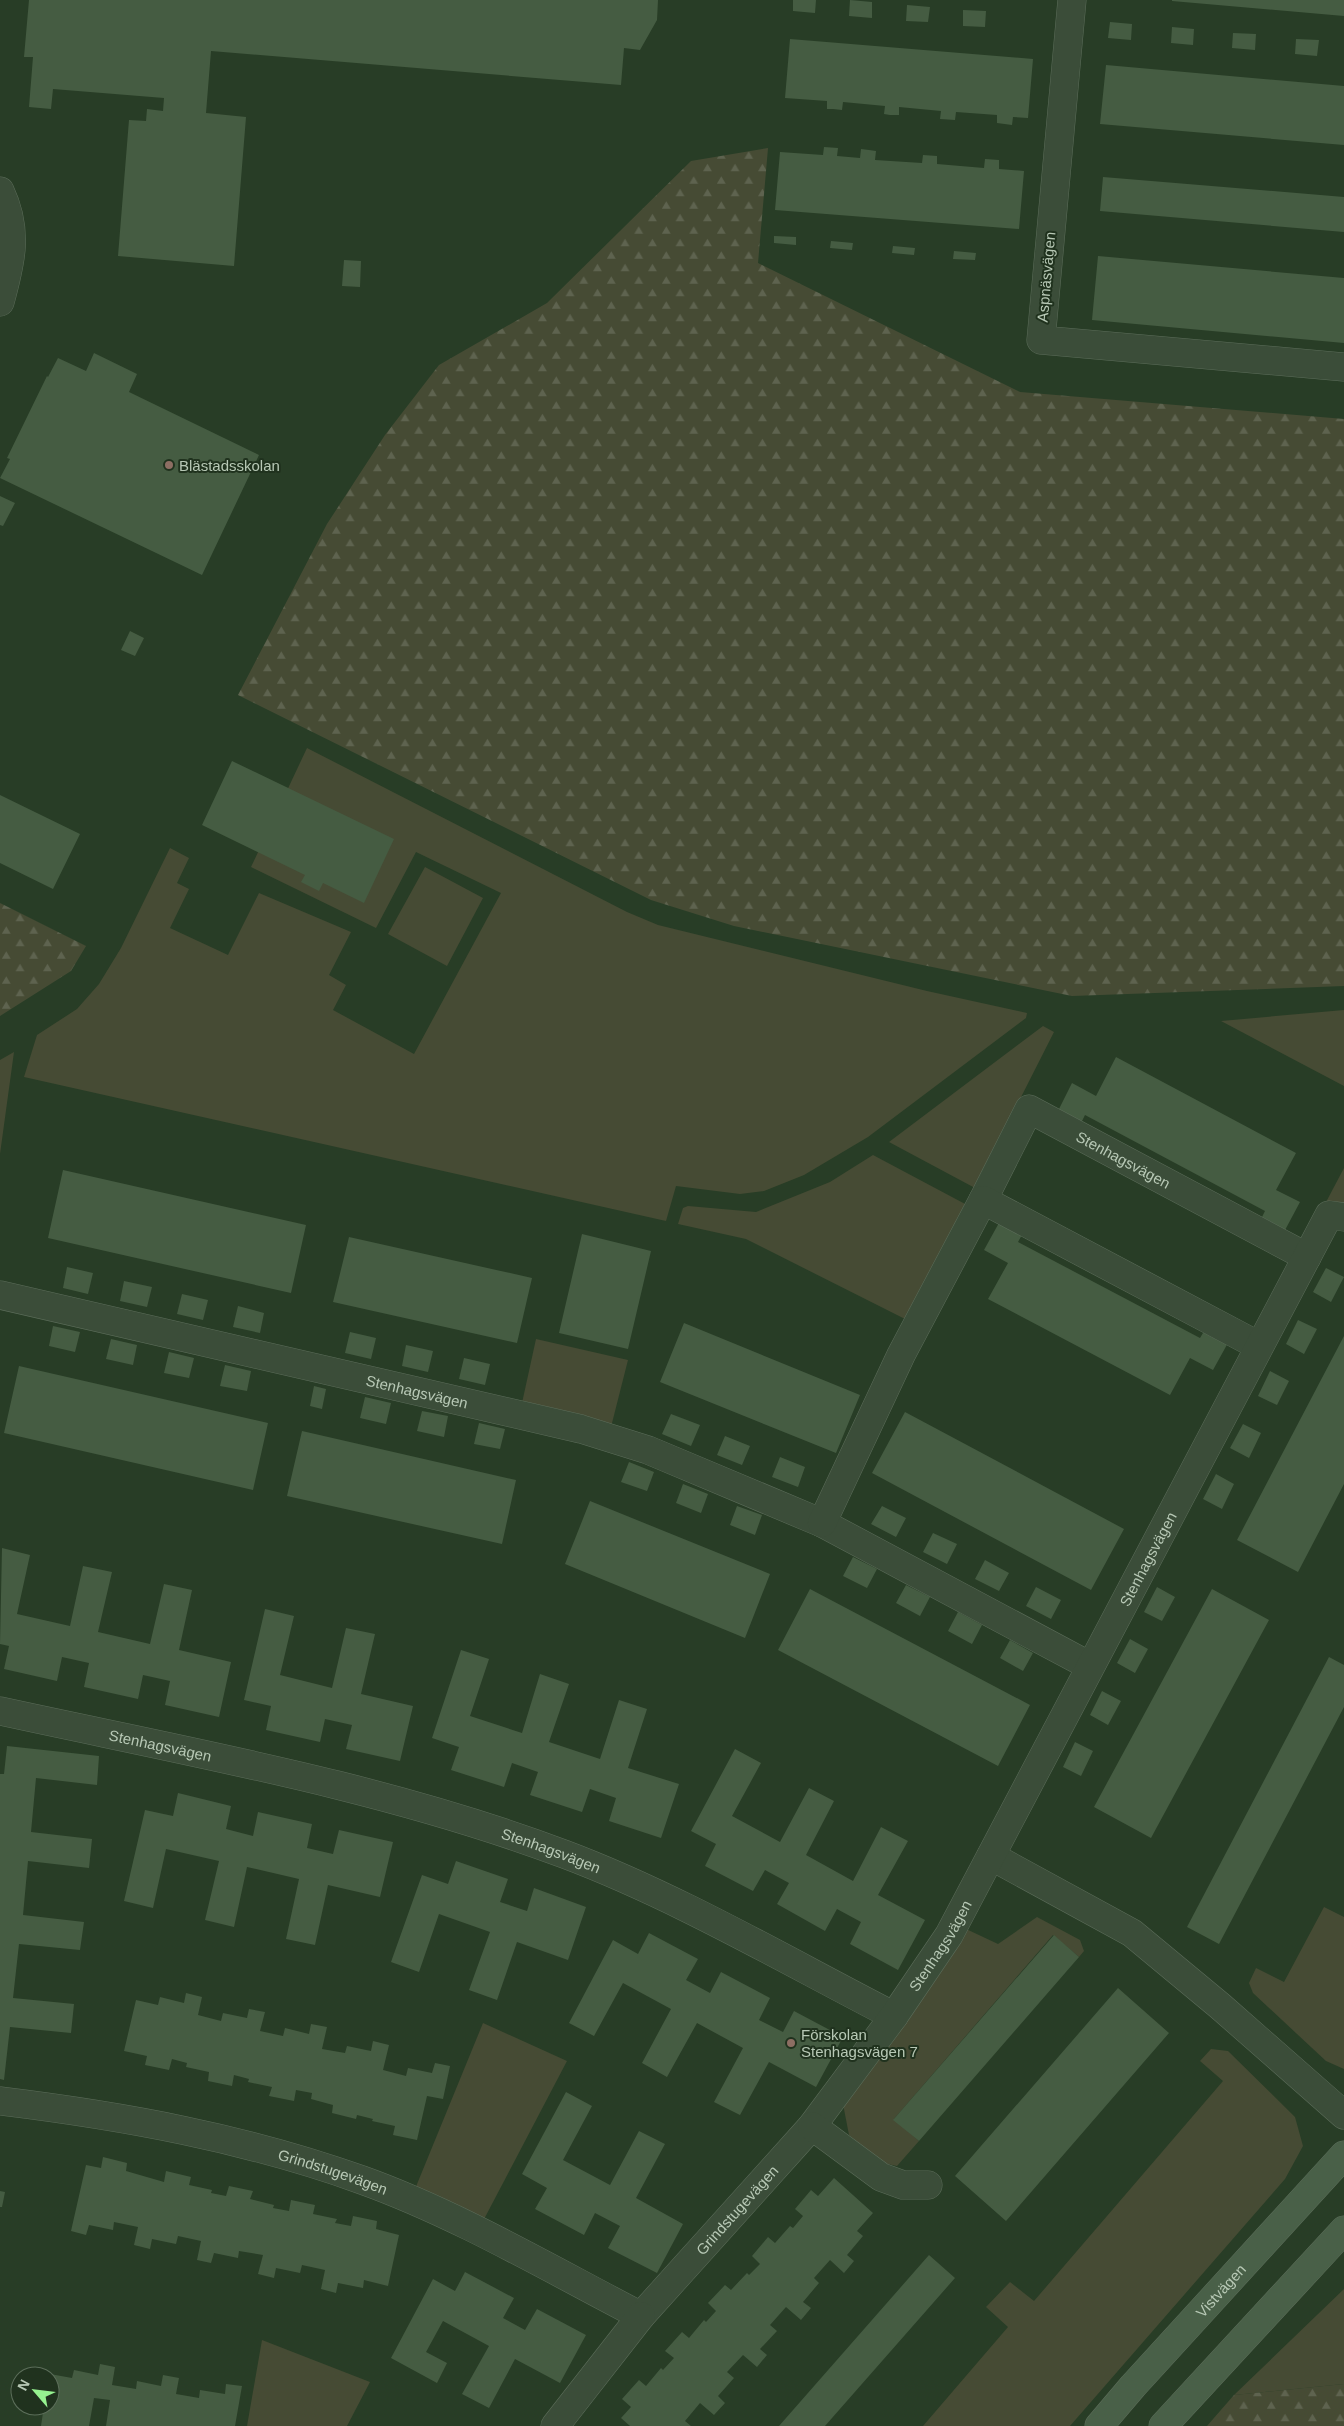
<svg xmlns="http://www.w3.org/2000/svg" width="1344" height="2426" viewBox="0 0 1344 2426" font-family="Arial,sans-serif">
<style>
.green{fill:#464b34}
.forest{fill:url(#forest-firs)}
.building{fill:#455c42}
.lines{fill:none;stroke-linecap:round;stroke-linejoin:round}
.street-casing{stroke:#5c6d5a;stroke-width:29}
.secondary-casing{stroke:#5c6d5a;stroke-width:29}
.street{stroke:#3b4d39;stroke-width:28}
.secondary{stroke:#496048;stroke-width:28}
.education-dot{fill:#8d6e63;stroke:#20321e;stroke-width:2}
.labels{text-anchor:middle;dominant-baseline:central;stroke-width:4;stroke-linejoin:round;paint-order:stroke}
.street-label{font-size:15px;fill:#b7c8b5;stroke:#20321e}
.poi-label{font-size:15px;fill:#b7c8b5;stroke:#20321e;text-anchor:start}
</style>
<defs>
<pattern id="forest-firs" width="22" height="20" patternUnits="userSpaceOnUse" patternTransform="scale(1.25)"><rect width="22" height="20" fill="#464b34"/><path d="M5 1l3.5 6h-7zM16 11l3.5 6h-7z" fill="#5e634f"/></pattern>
</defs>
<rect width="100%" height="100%" fill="#283d26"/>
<path class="green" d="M307 748 627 912 658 925 927 991 1027 1013 1026 1018 868 1137 804 1175 764 1191 740 1194 676 1186 666 1221 24 1077 37 1035 77 1009 99 984 121 948 170 848 189 858 177 883 189 889 170 928 228 955 259 893 351 932 329 975 346 985 333 1010 414 1054 501 893 416 852 376 928 251 867Z
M425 867 483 898 447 966 388 934Z
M1344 1010V1086L1221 1021Z
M1043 1026 1054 1032 975 1188 889 1142Z
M14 1052 0 1154V1060Z
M873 1155 967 1205 907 1320 746 1239 678 1224 683 1208 688 1206 756 1212 830 1182Z
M1344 1168V1207L1325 1204Z
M536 1339 628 1360 611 1427 522 1403Z
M1324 1907 1344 1917V2069L1326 2061 1253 1993 1249 1983 1256 1968 1284 1982Z
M1037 1917 1080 1940 1084 1951 1079 1957 1053 1935 894 2119 919 2141 897 2166 878 2162 849 2135 843 2104 964 1928 998 1944Z
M483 2023 567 2061 482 2223 415 2189Z
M1211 2049 1228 2051 1295 2117 1303 2146 1285 2179 1070 2426H923L1008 2327 986 2307 1010 2282 1034 2301 1223 2081 1200 2061Z
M1344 2289V2384L1234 2395Z
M262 2340 370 2382 347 2426H247Z"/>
<path class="forest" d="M768 148 758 263 1020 392 1344 419V986L1072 996 734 926 651 900 238 695 327 524 385 435 439 365 547 303 691 161Z
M0 903 86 946 71 971 0 1016Z
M1344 2384V2426H1207L1234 2395Z"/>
<path class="building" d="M29 0H658L657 20 640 50 624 48 621 85 211 51 206 113 246 117 234 266 118 256 129 120 146 121 147 109 163 111 164 98 53 89 51 109 29 107 33 57H24Z
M793 0H816L815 13 793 11Z
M850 0 872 2V18L849 16Z
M1172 0H1344V16L1172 1Z
M907 5 930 7 928 22 906 21Z
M963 10 986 11 985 27 963 26Z
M1110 22 1132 24 1131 40 1108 38Z
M1172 27 1194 29 1193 45 1171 43Z
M1233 33 1256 34 1255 50 1232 48Z
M790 39 1033 59 1028 118 1013 117 1012 125 997 123V115L956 112 955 120 940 119 941 111 899 107V115H890L884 114 885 106 843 102 842 110 833 109H827V101L785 98Z
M1296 39 1319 40 1317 56 1295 54Z
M1106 65 1344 86V145L1100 124Z
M824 147 838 148 837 156 860 158 861 149 869 150 876 151 875 160 922 163 923 155 937 156V164L984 168 985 159 999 160V169L1024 171 1019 229 775 210 780 152 823 155Z
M1103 177 1344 197V232L1100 211Z
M774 236 796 237V245L774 243Z
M831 241 853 243 852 250 830 248Z
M893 246 915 248 914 255 892 253Z
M954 251 976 253 975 260 953 259Z
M1098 256 1344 278V343L1092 320Z
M344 260 361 261 360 287 342 286Z
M94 353 137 374 129 392 259 455 202 575 0 478 10 459 7 458 47 376 48 377 58 358 86 371Z
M0 496 15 503 3 526 0 525Z
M130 631 144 638 135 656 121 650Z
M232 761 394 839 364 903 323 883 319 891 301 882 305 875 202 825Z
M0 795 80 834 53 889 0 863Z
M1116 1057 1296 1153 1276 1190 1300 1202 1284 1232 1261 1219 1265 1211 1085 1115 1080 1125 1057 1113 1072 1083 1096 1096Z
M63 1170 306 1225 291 1293 48 1238Z
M1000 1221 1023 1233 1018 1242 1200 1338 1206 1328 1229 1341 1213 1370 1190 1358 1170 1395 988 1299 1008 1263 984 1250Z
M582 1234 651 1251 628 1349 559 1333Z
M349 1237 532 1278 517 1343 333 1302Z
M67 1267 93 1273 88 1294 63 1288Z
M1326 1268 1344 1277 1331 1302 1313 1292Z
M124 1281 152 1287 147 1307 120 1301Z
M182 1294 208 1300 203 1320 177 1314Z
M238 1306 264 1313 260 1333 233 1327Z
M1298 1320 1317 1329 1304 1354 1286 1344Z
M684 1323 860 1395 836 1453 660 1382Z
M53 1326 80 1332 75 1352 49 1346Z
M350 1332 376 1338 371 1359 345 1353Z
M1344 1336V1484L1298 1572 1237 1540Z
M111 1339 137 1345 133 1365 106 1359Z
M406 1345 433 1351 428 1372 402 1366Z
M169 1352 194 1358 189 1378 164 1373Z
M464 1358 490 1364 485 1385 459 1379Z
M225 1365 251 1371 247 1391 220 1386Z
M19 1366 268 1423 253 1490 4 1433Z
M1270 1371 1289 1381 1277 1405 1258 1396Z
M314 1386 326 1389 322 1409 310 1406Z
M365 1397 391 1403 386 1424 360 1418Z
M422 1411 448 1416 444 1437 417 1431Z
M905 1412 1124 1529 1091 1590 872 1473Z
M671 1414 700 1425 691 1446 662 1434Z
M479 1423 505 1429 500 1449 474 1444Z
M1243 1424 1261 1433 1249 1458 1230 1448Z
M302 1431 516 1480 502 1544 287 1496Z
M725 1436 750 1446 742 1465 717 1455Z
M780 1457 805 1467 798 1487 772 1477Z
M629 1462 654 1472 647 1491 621 1482Z
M1216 1474 1234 1484 1222 1509 1203 1499Z
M683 1484 708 1494 701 1513 676 1503Z
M590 1501 770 1574 745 1638 565 1564Z
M737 1506 762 1515 755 1535 730 1525Z
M882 1506 906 1518 896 1537 871 1524Z
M933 1533 957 1544 947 1564 923 1552Z
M2 1548 30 1555 17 1614 70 1626 83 1566 112 1572 98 1632 150 1644 164 1584 192 1590 179 1650 231 1662 219 1717 165 1705 170 1681 143 1675 138 1699 84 1687 89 1663 62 1657 57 1681 4 1669 9 1646 0 1644Z
M853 1557 877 1569 867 1588 843 1576Z
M985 1560 1009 1573 999 1591 975 1579Z
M906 1585 930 1597 920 1616 896 1603Z
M1036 1587 1061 1600 1051 1619 1026 1606Z
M1157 1587 1175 1597 1162 1621 1144 1612Z
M810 1589 1030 1705 998 1766 778 1650Z
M1212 1589 1269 1620 1151 1838 1094 1807Z
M265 1609 294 1616 280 1675 332 1688 346 1628 375 1634 361 1694 413 1706 400 1761 346 1749 352 1725 325 1719 320 1742 266 1730 271 1706 244 1700Z
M958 1612 982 1625 972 1644 948 1631Z
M1130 1639 1148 1649 1135 1673 1117 1663Z
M1010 1640 1033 1653 1023 1671 1000 1658Z
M461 1650 489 1659 470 1716 522 1733 540 1674 569 1684 549 1742 600 1759 619 1700 647 1709 628 1768 679 1784 661 1838 609 1821 616 1798 590 1789 582 1812 530 1795 538 1772 512 1763 504 1787 451 1770 459 1747 432 1738Z
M1329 1657 1344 1665V1707L1219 1944 1187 1927Z
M1102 1691 1121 1701 1108 1725 1090 1715Z
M1075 1742 1093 1751 1081 1776 1063 1767Z
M7 1746 99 1756 97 1785 36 1778 31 1832 92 1839 89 1868 28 1861 23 1915 84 1922 80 1950 19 1944 13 1998 74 2004 71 2033 10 2027 4 2080 0 2079V1774H4Z
M735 1749 761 1763 732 1816 780 1842 809 1788 834 1801 806 1855 853 1881 881 1827 908 1841 878 1895 925 1920 898 1970 850 1944 861 1922 837 1909 825 1931 777 1904 789 1883 765 1870 753 1891 705 1866 716 1844 691 1831Z
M178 1793 231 1806 226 1829 253 1836 258 1812 312 1824 307 1848 333 1854 339 1830 393 1842 380 1897 328 1885 315 1945 286 1939 299 1879 247 1867 234 1927 205 1920 219 1861 166 1849 153 1908 124 1901 145 1810 173 1816Z
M456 1861 508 1879 500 1902 527 1911 534 1888 586 1907 568 1960 517 1942 497 2000 469 1990 490 1932 439 1914 419 1972 391 1962 422 1875 448 1884Z
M649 1933 698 1959 686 1980 710 1993 721 1972 770 1998 759 2020 783 2032 794 2011 843 2037 816 2087 769 2062 740 2115 714 2102 743 2048 697 2023 667 2077 642 2063 671 2009 623 1983 594 2036 569 2023 613 1940 638 1954Z
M1054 1935 1079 1957 919 2141 893 2120Z
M1118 1988 1169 2033 1006 2221 955 2176Z
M186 1993 202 1997 198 2015 221 2021 223 2013 247 2018 249 2009 265 2012 260 2031 283 2036 285 2028 309 2034 311 2024 327 2027 322 2049 345 2053 347 2046 371 2051 373 2041 389 2045 383 2070 406 2076 408 2068 432 2073 435 2063 450 2066 443 2099 427 2096 417 2140 393 2135 395 2126 372 2121 373 2119 357 2115 356 2119 332 2113 333 2105 311 2099 312 2093 296 2090 294 2101 269 2096 272 2087 248 2082 249 2079 234 2075 232 2086 208 2081 209 2072 186 2067 187 2063 172 2059 169 2070 145 2065 147 2056 124 2051 136 2000 158 2005 160 1997 184 2003Z
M566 2092 592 2106 563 2160 610 2185 639 2131 665 2144 636 2198 683 2224 657 2273 608 2248 620 2226 595 2213 584 2235 535 2209 547 2188 522 2174Z
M103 2157 127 2163 126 2171 164 2182 166 2171 191 2177 189 2185 212 2190 211 2193 226 2196 229 2186 253 2191 250 2199 274 2205 273 2208 289 2211 291 2200 315 2205 313 2214 337 2219 335 2223 351 2226 353 2216 377 2221 376 2229 399 2235 388 2286 364 2280 363 2288 338 2283 336 2293 321 2289 325 2270 302 2265 300 2273 276 2268 274 2278 258 2274 263 2255 239 2251 238 2258 214 2253 211 2263 197 2260 201 2241 178 2236 176 2244 152 2239 150 2249 134 2245 138 2227 114 2222 113 2230 89 2225 86 2235 71 2231 86 2165 101 2168Z
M834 2178 873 2213 857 2231 863 2236 847 2255 854 2261 844 2273 830 2260 814 2278 819 2283 803 2302 811 2308 801 2320 786 2307 770 2325 777 2331 760 2349 767 2355 757 2367 743 2355 727 2372 734 2378 718 2396 725 2403 714 2415 700 2403 685 2421 691 2426H630L621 2418 631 2407 622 2399 639 2380 646 2386 661 2368 663 2370 674 2358 665 2351 682 2332 689 2338 704 2320 706 2322 716 2311 708 2303 725 2285 731 2290 747 2273 749 2275 760 2264 752 2256 768 2237 775 2243 790 2226 793 2228 803 2216 795 2209 811 2190 818 2196Z
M0 2191 5 2192 2 2207H0Z
M929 2255 955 2278 825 2426H779Z
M465 2272 514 2298 503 2318 525 2330 537 2309 586 2335 560 2383 515 2359 489 2408 462 2394 489 2346 443 2321 426 2352 447 2363 437 2383 391 2358 433 2279 455 2291Z
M100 2364 115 2367 112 2385 136 2389 137 2381 161 2386 163 2375 179 2378 176 2394 199 2398 200 2390 225 2394 226 2384 242 2386 235 2426H106L110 2400 94 2398 89 2426H41L44 2406H50V2374L72 2378 74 2370 98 2375Z"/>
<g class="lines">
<g class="street-casing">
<g id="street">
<path d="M1072 0 1041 340 1344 367"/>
<path d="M0 191C19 231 11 262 0 302"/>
<path id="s1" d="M983 1200 1029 1109 1307 1257"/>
<path id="s2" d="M0 1295 581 1429 648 1450 822 1523 1090 1666"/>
<path d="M822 1523 901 1355 983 1200 1259 1346"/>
<path id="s3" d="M0 1711C188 1752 383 1786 564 1854 676 1896 787 1961 894 2016"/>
<path d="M991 1856 1132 1933 1220 2006 1344 2115"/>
<path id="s4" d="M0 2101C123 2116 245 2138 362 2180 457 2214 552 2270 641 2316L812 2126 894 2016 949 1935 1329 1215 1344 1217"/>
<path d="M812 2126 881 2177 903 2185H928"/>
<path d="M555 2426 641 2316"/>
</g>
</g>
<g class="secondary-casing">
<g id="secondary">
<path id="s5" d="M1099 2426 1133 2386 1344 2155"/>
<path d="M1163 2426 1344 2230"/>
</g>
</g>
<use href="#street" class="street"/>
<use href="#secondary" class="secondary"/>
</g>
<g class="education-dot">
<circle cx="169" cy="465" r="5"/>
<circle cx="791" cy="2043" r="5"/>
</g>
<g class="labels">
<g class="street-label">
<text transform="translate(1046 277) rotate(-85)">Aspnäsvägen</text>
<text stroke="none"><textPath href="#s1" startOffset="209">Stenhagsvägen</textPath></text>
<text stroke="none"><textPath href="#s2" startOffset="428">Stenhagsvägen</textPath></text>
<text stroke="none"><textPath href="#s4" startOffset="1598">Stenhagsvägen</textPath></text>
<text stroke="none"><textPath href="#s3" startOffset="164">Stenhagsvägen</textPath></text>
<text stroke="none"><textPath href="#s3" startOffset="569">Stenhagsvägen</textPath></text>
<text stroke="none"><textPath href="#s4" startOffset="1159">Stenhagsvägen</textPath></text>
<text stroke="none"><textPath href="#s4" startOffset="341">Grindstugevägen</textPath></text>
<text stroke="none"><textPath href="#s4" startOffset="825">Grindstugevägen</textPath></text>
<text stroke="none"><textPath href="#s5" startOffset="182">Vistvägen</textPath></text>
</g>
<g class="poi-label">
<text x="179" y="465">Blästadsskolan</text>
<text x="801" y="2034">Förskolan<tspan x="801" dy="17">Stenhagsvägen 7</tspan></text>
</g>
</g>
<g transform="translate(35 2391) rotate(298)"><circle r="24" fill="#20321e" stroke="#5c6e5a"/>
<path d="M0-4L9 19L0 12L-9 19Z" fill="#96f390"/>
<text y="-8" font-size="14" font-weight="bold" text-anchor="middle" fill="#b7c8b5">N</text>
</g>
</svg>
